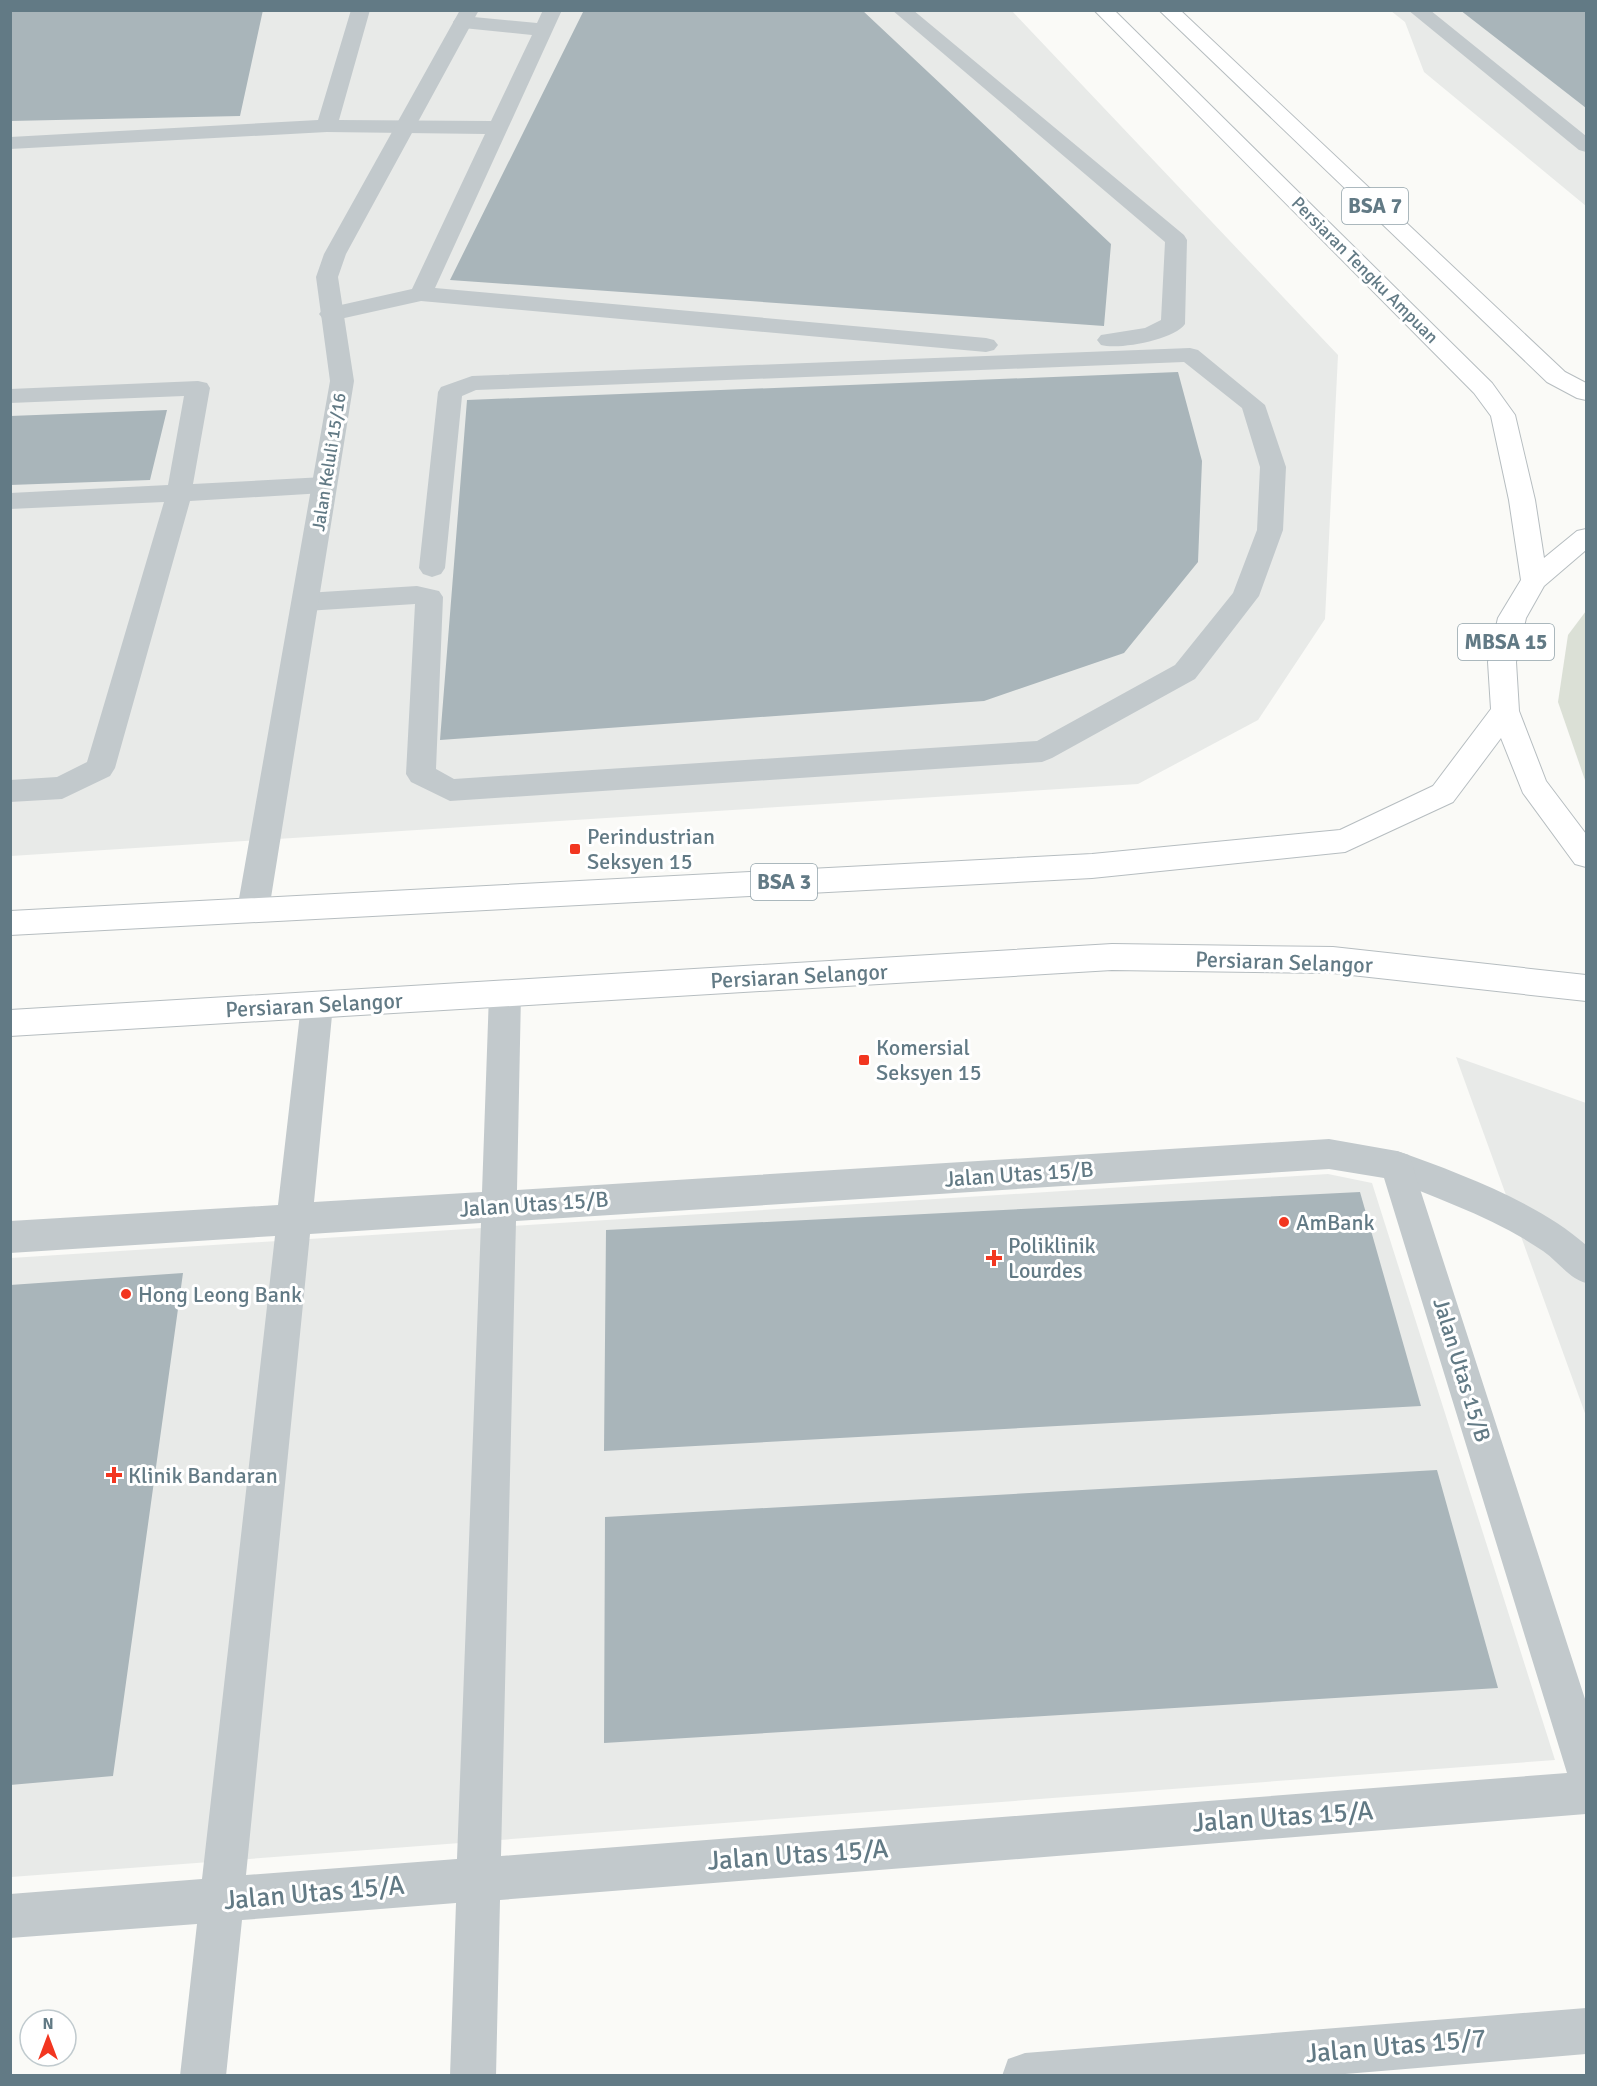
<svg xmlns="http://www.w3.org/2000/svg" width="1597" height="2086" viewBox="0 0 1597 2086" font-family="Signika,sans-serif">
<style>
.built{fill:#e8eae8}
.green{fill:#dbe0d6}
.building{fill:#a9b5ba}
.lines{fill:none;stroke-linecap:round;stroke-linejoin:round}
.primary-casing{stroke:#b6bdc0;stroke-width:2}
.lane{fill:#c2c9cc;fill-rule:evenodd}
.street{fill:#c2c9cc;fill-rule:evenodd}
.primary{fill:#fff;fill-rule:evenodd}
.poi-dot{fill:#f23620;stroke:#fff;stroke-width:2}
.labels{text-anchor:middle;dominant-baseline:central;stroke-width:6;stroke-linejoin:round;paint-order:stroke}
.far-street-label{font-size:18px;fill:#627a85;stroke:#fff}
.shield{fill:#fff;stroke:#91a2aa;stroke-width:1.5}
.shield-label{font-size:21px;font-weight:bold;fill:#627a85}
.poi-label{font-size:22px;fill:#627a85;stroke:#fff;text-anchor:start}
.street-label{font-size:22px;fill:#627a85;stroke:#fff}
.near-street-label{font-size:27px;fill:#627a85;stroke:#fff}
</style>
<rect width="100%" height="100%" fill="#fafaf7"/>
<path class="built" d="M11 11H1012L1338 355 1325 619 1258 720 1138 784 11 856Z
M1391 11H1586V206L1424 72 1405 22Z
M1456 1057 1586 1103V1416Z
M1328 1174 1372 1183 1555 1760 11 1877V1258Z"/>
<path class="green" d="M1586 611V783L1558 702 1568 635Z"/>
<path class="building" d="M10 10H263L240 116 10 121Z
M584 10H862L1111 244 1104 326 450 280Z
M1460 10H1586V108Z
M1178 372 1202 461 1198 562 1124 653 984 701 440 740 467 400Z
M167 410 150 480 10 485V416Z
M1360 1192 1421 1406 604 1451 606 1230Z
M183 1273 113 1776 10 1785V1285Z
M1437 1470 1498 1688 604 1743 605 1517Z"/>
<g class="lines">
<g class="primary-casing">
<path id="primary" d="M1094 10H1114L1492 383 1515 415 1535 500 1544 558 1577 531 1586 529V550L1544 586 1526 618 1516 662 1519 711 1546 781 1586 834V867L1575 864 1523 793 1501 738 1453 802 1345 852 1092 878 10 935V911L1092 854 1340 830 1433 786 1491 709 1488 662 1498 618 1521 580 1509 500 1491 416 1474 393Z
M1159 10H1180L1565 372 1586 383V400L1577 398 1547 382Z
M1112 944 1333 947 1586 975V1001L1333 973 1112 970 10 1036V1010Z"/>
</g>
<path class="lane" d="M351 10H370L339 120 491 121 532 35 463 28 456 26 453 22 456 18 463 16 537 23 543 10H562L435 288 986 338 994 340 998 345 994 350 986 352 421 301 331 321 323 319 319 314 323 309 412 289 485 134 327 132 10 149V137L318 120Z
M892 10H913L1184 235 1187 240 1185 324C1174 340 1119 350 1101 345L1097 340 1101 335 1145 328 1161 320 1165 242Z
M1408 10H1430L1586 136V152L1579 150Z
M1190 348 1198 350 1265 405 1286 467 1283 530 1259 596 1195 679 1052 758 1042 762 450 801 411 782 406 774 415 604 306 611 296 608 292 602 296 596 306 593 417 586 439 591 443 597 436 769 454 779 1037 741 1175 665 1233 593 1257 530 1260 467 1242 408 1184 362 476 390 462 396 445 568 441 574 432 577 423 574 419 568 438 392 441 387 472 376Z
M198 381 207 383 210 388 193 484 324 477 333 479 337 485 333 491 324 493 190 501 115 768 110 776 62 799 10 802V780L57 777 87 762 164 502 10 509V493L168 485 184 396 10 403V389Z
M1397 1151C1457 1172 1539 1203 1586 1245V1283C1568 1278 1559 1262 1543 1251 1495 1218 1438 1199 1385 1177L1380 1166 1385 1155Z"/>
<path class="street" d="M460 10H479L346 254 338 277 354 381 269 910 264 919 253 922 242 919 237 910 330 381 316 277 324 254Z
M505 981 516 985 521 994 517 1190 1329 1139 1397 1151 1409 1155 1586 1702V1814L500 1900 496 2076H450L456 1903 242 1920 226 2076H180L197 1924 10 1938V1894L202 1879 275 1236 10 1253V1221L278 1205 301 1005 306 996 317 992 328 996 333 1005 314 1202 482 1192 489 994 494 985ZM1329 1169 1384 1178 1567 1773 501 1856 516 1221ZM481 1223 457 1859 246 1875 310 1234Z
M1586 2008V2054L1321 2076H1002L1008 2059 1025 2053Z"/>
<use href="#primary" class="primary"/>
</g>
<g class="poi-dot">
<rect x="569" y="843" width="12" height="12" rx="3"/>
<rect x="858" y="1054" width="12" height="12" rx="3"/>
<circle cx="1284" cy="1222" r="6"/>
<path d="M991 1249h6v6h6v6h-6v6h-6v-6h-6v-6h6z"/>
<circle cx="126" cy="1294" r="6"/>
<path d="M111 1466h6v6h6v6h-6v6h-6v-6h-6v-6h6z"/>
</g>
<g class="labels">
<g class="far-street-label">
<text transform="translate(1365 270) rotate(45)">Persiaran Tengku Ampuan</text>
<text transform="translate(329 462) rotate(-81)">Jalan Keluli 15/16</text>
</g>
<g class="shield">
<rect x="1342" y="188" width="66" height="36" rx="4.5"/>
<rect x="1458" y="624" width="96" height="36" rx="4.5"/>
<rect x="751" y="864" width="66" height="36" rx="4.5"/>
</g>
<g class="shield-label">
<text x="1375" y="206">BSA 7</text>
<text x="1506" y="642">MBSA 15</text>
<text x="784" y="882">BSA 3</text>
</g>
<g class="poi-label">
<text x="587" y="836">Perindustrian<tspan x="587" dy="25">Seksyen 15</tspan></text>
<text x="876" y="1047">Komersial<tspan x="876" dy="25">Seksyen 15</tspan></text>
<text x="1296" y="1222">AmBank</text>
<text x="1008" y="1245">Poliklinik<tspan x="1008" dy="25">Lourdes</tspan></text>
<text x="138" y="1294">Hong Leong Bank</text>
<text x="128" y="1475">Klinik Bandaran</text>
</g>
<g class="street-label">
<text transform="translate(1284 962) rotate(2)">Persiaran Selangor</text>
<text transform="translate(799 976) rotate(-3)">Persiaran Selangor</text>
<text transform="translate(314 1005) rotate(-3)">Persiaran Selangor</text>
<text transform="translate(1019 1174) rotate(-4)">Jalan Utas 15/B</text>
<text transform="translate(534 1204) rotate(-4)">Jalan Utas 15/B</text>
<text transform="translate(1462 1370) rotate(73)">Jalan Utas 15/B</text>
</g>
<g class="near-street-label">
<text transform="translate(1283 1817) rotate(-4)">Jalan Utas 15/A</text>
<text transform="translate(798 1855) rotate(-4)">Jalan Utas 15/A</text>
<text transform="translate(314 1893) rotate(-5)">Jalan Utas 15/A</text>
<text transform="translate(1396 2046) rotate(-5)">Jalan Utas 15/7</text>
</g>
</g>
<rect width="1597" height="2086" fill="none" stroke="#627a85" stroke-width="24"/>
<g transform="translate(48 2038)"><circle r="28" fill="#ffffff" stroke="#c0cace" stroke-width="1.5"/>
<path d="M0-4.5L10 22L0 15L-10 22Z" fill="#f23620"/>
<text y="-9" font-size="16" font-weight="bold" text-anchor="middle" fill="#627a85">N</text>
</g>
</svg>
